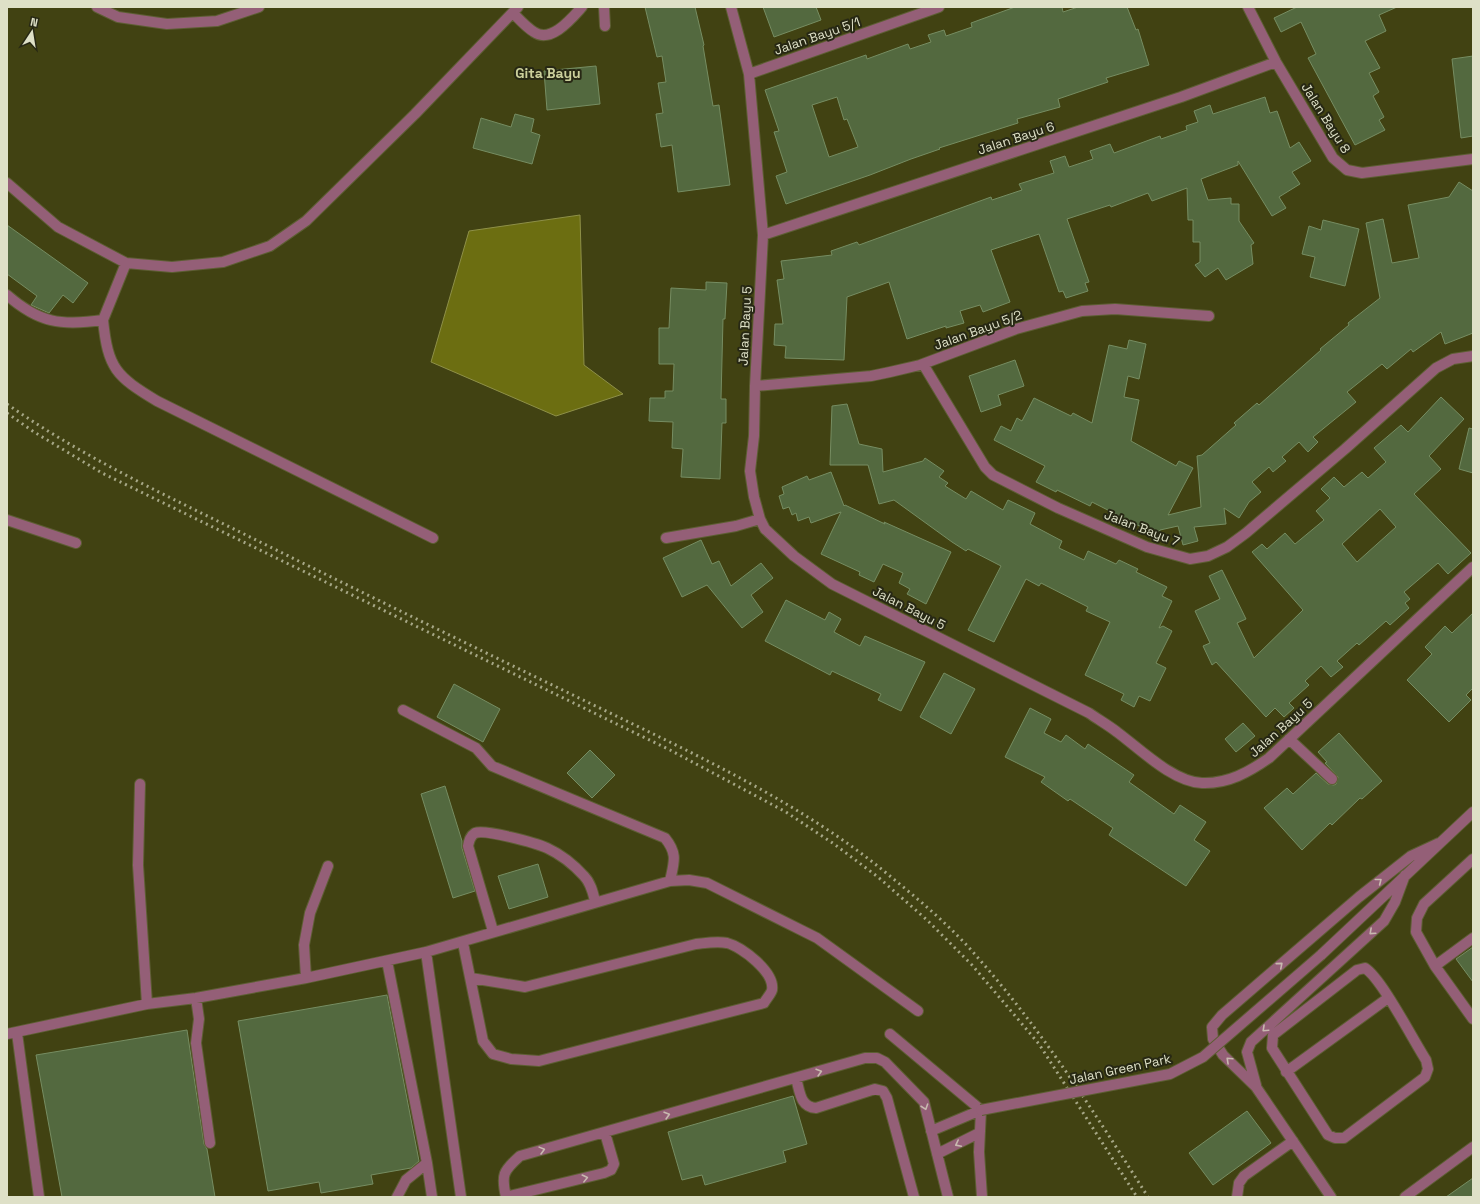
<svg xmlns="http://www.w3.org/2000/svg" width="1480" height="1204" viewBox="0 0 1480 1204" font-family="'Space Grotesk',sans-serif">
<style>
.water{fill:#6c6e11;stroke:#8e9048}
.building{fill:#53693f;stroke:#768d62;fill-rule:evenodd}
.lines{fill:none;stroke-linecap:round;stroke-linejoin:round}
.minor-casing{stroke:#5d5e33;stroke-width:12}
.minor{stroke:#945f77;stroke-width:10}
.rail{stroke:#a6a786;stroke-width:3;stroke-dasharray:2 4;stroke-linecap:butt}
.minor-bridge-casing{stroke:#5d5e33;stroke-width:12;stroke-linecap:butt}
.minor-bridge{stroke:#945f77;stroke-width:10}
.oneway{stroke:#c8b9af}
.labels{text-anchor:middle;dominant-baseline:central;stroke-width:4;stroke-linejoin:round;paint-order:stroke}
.street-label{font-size:13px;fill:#dee0c7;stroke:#272814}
.neighbourhood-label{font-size:14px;font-weight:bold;fill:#cbcf9b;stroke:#272814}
</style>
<rect width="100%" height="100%" fill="#414212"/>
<path class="water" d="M580 215 584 365 623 394 556 416 431 362 469 231Z"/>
<path class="building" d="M645 7H695L704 45 703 46 713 106 719 105 730 185 678 192 672 145 661 147 656 114 663 113 658 83 666 82 662 56 657 57Z
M763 7H816L821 20 774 37Z
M1015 7H1062L1063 12 1078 7H1127L1136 30 1138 29 1149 65 1106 78 1108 82 1058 99 1060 107 1017 119 1018 123 939 148 940 149 911 159 870 175 786 204 776 176 787 172 774 132 779 131 765 90 866 55 867 59 908 44 910 49 931 42 928 35 944 30 946 36 972 27 971 23ZM837 97 844 120 847 119 858 147 829 157 812 105Z
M1297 7H1397L1379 15 1386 31 1365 41 1380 68 1369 73 1379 92 1373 96 1384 117 1379 120 1385 130 1355 145 1308 58 1316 54 1301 22 1281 32 1274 18Z
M1473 56V136L1461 138 1452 59Z
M596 66 600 104 547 110 544 71Z
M1265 97 1270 113 1277 111 1290 148 1299 142 1311 161 1292 172 1300 184 1279 197 1286 208 1272 216 1238 161V165L1201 179 1208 200 1231 198V204H1239V221L1254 243 1251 245 1253 264 1226 280 1218 268 1205 277 1195 265 1200 262V242H1193V220H1188L1187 188 1152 201 1148 193 1111 207 1110 205 1067 219 1089 282 1085 283 1088 291 1066 298 1063 291 1059 292 1039 234 991 250 1010 302 983 312 980 305 960 311 964 323 946 328V326L907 339 889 282 847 297 844 360 785 358 786 346 774 345 775 324H783L777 280 784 279 781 261 832 255 831 251 857 242 859 245 991 197 992 200 1022 190 1019 184 1054 173 1050 161 1065 156 1069 167 1093 159 1090 151 1110 144 1114 153 1160 136 1161 139 1187 130 1186 126 1198 122 1194 111 1210 105 1213 114Z
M515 114 534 119 531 132 540 135 532 164 473 148 481 118 511 127Z
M1459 182 1473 191V333L1445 344 1441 332 1413 352 1411 349 1387 369 1382 364 1347 392 1356 402 1313 437 1318 442 1308 452 1299 442 1282 457 1286 461 1273 472 1269 467 1252 482 1261 492 1249 502 1239 518 1224 508 1226 524 1194 527 1198 541 1183 545 1178 526 1160 530 1157 535 1092 502 1090 506 1057 490 1056 492 1036 482 1045 466 994 440 1001 426 1011 431 1017 418 1022 421 1034 398 1071 416 1073 413 1092 423 1109 345 1127 349 1129 340 1146 344 1139 379 1128 376 1124 397 1139 400 1131 441 1176 466 1179 461 1193 468 1168 515 1201 507 1197 456 1202 455 1236 425 1234 423 1257 403 1259 405 1321 350 1320 349 1349 325 1348 323 1380 298 1366 223 1383 219 1392 263 1419 258 1408 205 1449 197Z
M1323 220 1359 229 1345 286 1310 277 1315 257 1302 254 1309 226 1321 230Z
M7 225 88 283 73 303 63 295 49 313 31 305 37 296 7 274Z
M706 282 727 283 725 319H723L721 399H726V423H722L720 479 681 477 683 449 672 448 673 422 649 421 650 398H665V391H673L674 364H659V328H669L671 288 706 290Z
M1015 360 1024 386 998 395 1001 405 981 412 969 376Z
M1441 397 1464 419 1429 456 1441 469 1414 494 1471 553 1448 574 1438 563 1404 592 1410 599 1405 603 1409 608 1390 625 1386 621 1359 645 1357 643 1337 661 1343 667 1331 677 1321 666 1305 681 1309 685 1289 703 1294 708 1284 717 1275 708 1266 717 1216 662 1212 665 1203 646 1210 643 1195 611 1220 599 1209 576 1222 570 1246 619 1237 623 1254 658 1303 610 1252 552 1262 544 1267 549 1285 533 1295 544 1324 520 1316 511 1330 498 1321 489 1334 477 1344 487 1362 472 1368 478 1386 462 1374 448 1401 425 1408 432ZM1380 509 1396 527 1357 562 1342 544Z
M847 404 859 444 882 449 883 472 923 461 925 458 944 471 939 477 948 483 945 486 966 499 971 491 1003 510 1008 500 1035 513 1030 524 1062 541 1059 548 1084 560 1088 551 1116 564 1119 560 1138 569 1136 572 1167 587 1162 596 1172 601 1159 628 1163 626 1172 631 1156 663 1166 668 1150 701 1139 696 1134 707 1121 700 1124 694 1085 675 1110 622 1086 611 1088 607 1041 583 1039 586 1026 579 994 642 968 630 1001 566 968 549 966 551 952 542 894 500 879 504 868 465H830L832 406Z
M1469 428 1473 429V473L1459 469Z
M831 472 844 506 845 505 885 524 884 522 951 552 926 604 907 594 910 589 899 583 903 573 883 564 874 582 859 575 860 572 821 554 841 512 811 523 809 517 798 521 796 513 792 515 789 507 783 509 779 496 784 494 782 487 807 476 809 480Z
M701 540 712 564 719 561 731 586 761 563 773 578 751 595 763 612 742 628 707 585 682 597 663 558Z
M786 600 825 620 829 612 841 619 834 632 860 646 865 636 925 662 901 711 878 700 881 694 832 671 830 675 765 641Z
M1473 613V688L1466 695 1471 700 1449 722 1407 680 1432 654 1425 647 1445 626 1452 633Z
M944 673 975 689 951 734 920 717Z
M454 684 500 709 483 742 437 717Z
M1030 708 1051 719 1044 733 1061 742 1066 735 1085 749 1088 744 1134 775 1129 782 1174 814 1180 805 1206 822 1194 840 1210 851 1186 886 1109 835 1113 828 1070 799 1068 801 1041 782 1045 777 1005 757Z
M1243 723 1255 736 1236 752 1225 739Z
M1339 733 1382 781 1362 799 1360 798 1332 825 1330 823 1302 850 1264 808 1287 788 1293 794 1316 773 1328 784 1334 785 1336 784 1338 777 1325 763 1327 762 1318 752Z
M590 750 615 775 592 798 567 773Z
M445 786 462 841V848L475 891 453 898 421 794Z
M538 864 548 897 509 909 498 876Z
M1473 947V982L1456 959Z
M387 995 419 1161 411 1168 371 1175 373 1184 321 1193 319 1182 268 1191 238 1021Z
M187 1030 204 1144 207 1149 215 1197H62L36 1055Z
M793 1096 807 1144 783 1151 786 1162 705 1185 702 1175 682 1180 668 1132Z
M1247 1111 1271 1143 1213 1185 1189 1153Z
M1473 1178V1197H1446Z"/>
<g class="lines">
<g class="minor-casing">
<path id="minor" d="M97 7 118 17 167 24 217 21 259 7
M604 7 605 26
M731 7 749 74 763 235 755 386 754 436 750 471 754 497 760 519 765 529 794 556 832 584 1089 713C1099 720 1108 725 1117 732 1140 749 1173 782 1202 783 1228 784 1249 772 1269 758L1473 567
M1248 7 1276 62 1333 158 1347 170 1362 173 1473 159
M513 13C519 19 526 27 534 32 551 44 572 18 582 7
M749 74 939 7
M7 183 58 227 126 263 172 267 223 262 270 246 306 221 415 114 518 7
M763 235 1181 97 1276 62
M7 295C39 323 61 326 103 320L126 263
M103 320C108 369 116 376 157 401L433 538
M923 364 985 467 993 475 1058 508 1147 547 1190 559 1208 556 1227 547 1246 533 1345 449 1436 368 1453 359 1473 356
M755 386 871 376 890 372 920 365 1016 329 1082 311 1115 309 1209 316
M7 520 76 543
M666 538 736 526 760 519
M403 710 476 748 492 766 665 838C678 854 674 862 670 881L689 880 707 883 817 938 918 1011
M1289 739 1332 779
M140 784 138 865 147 1004
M1473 859 1424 904 1417 918 1416 932 1435 966 1473 1019
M493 931 468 846C469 841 470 836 475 833 485 829 536 843 547 848 560 854 574 865 584 876 591 883 593 893 595 901
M463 943 483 1041 493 1054 511 1059 539 1061 764 1003C766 999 771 994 772 990 775 972 742 947 727 943 717 941 706 943 696 944L525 987 471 978
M426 952 670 881
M1321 955 1473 812
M387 961 427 1163 432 1197
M1435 966 1473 938
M1365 968C1382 979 1413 1040 1426 1060L1428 1069 1425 1077 1344 1138H1335L1328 1135 1272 1048 1273 1035 1357 970Z
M306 978 304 945 310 913 328 866
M196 998 199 1019 196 1043 210 1143
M17 1033 39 1197
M7 1034 147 1004 196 998 306 978 426 952 461 1197
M890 1034 981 1110
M1286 1072 1388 998
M796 1078C800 1092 800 1107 816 1108L875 1089 883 1091 887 1098 914 1197
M1256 1085 1247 1052 1251 1042 1384 921 1395 902 1405 875
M981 1110 979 1152 982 1197
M931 1131 981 1110
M937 1154 979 1133
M397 1197 406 1180 427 1163
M506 1197C501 1175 503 1171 520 1156L865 1058H877L885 1062 924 1102 948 1197
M506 1197 604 1173 611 1170 614 1164 605 1133
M1237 1197 1239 1183 1244 1176 1293 1141
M1331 1197 1256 1087 1223 1055 1213 1039 1212 1027 1222 1015 1359 897 1411 856 1439 843
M1405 1197 1473 1147"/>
</g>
<use href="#minor" class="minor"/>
<path class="rail" d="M7 404C81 456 163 494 244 534 365 594 486 653 608 712 701 757 805 806 885 872 918 899 952 927 979 959 1044 1033 1096 1115 1148 1197
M7 413 34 432 102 473 670 750 786 812 834 844 878 877 927 920 972 965 1039 1044 1137 1197"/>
<g class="minor-bridge-casing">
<path id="minor-bridge" d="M981 1110 1170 1074 1203 1057 1321 955"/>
</g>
<use href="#minor-bridge" class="minor-bridge"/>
</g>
<defs><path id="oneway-chevron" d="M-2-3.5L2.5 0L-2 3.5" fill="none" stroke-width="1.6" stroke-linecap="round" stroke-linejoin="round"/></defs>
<g class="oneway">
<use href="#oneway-chevron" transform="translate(1379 881) rotate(-38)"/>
<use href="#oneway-chevron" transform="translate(1372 932) rotate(138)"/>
<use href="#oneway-chevron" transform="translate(1280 965) rotate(-41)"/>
<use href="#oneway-chevron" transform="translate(1265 1029) rotate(137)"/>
<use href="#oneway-chevron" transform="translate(1229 1060) rotate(-137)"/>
<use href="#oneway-chevron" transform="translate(819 1072) rotate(-16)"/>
<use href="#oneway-chevron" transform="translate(925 1107) rotate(71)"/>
<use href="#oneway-chevron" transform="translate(667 1115) rotate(-16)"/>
<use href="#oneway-chevron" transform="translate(958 1144) rotate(153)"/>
<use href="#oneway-chevron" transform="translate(542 1150) rotate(-15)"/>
<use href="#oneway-chevron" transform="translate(585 1178) rotate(-14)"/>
</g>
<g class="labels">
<g class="street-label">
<text transform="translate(817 36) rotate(-19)">Jalan Bayu 5/1</text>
<text transform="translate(1326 118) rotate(58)">Jalan Bayu 8</text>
<text transform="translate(1016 138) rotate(-18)">Jalan Bayu 6</text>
<text transform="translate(745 326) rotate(-87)">Jalan Bayu 5</text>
<text transform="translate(978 330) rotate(-20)">Jalan Bayu 5/2</text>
<text transform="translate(1142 528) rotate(21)">Jalan Bayu 7</text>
<text transform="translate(909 608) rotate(27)">Jalan Bayu 5</text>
<text transform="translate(1281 728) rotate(-42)">Jalan Bayu 5</text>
<text transform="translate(1120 1069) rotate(-12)">Jalan Green Park</text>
</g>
<g class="neighbourhood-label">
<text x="548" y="73">Gita Bayu</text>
</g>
</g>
<rect width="1480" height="1204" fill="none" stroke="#dee0c7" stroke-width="16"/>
<g transform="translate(32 32) rotate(12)" stroke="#272814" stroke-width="3" paint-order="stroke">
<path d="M0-3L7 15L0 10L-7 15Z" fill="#dee0c7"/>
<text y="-6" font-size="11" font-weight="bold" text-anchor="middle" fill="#dee0c7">N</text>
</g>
</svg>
